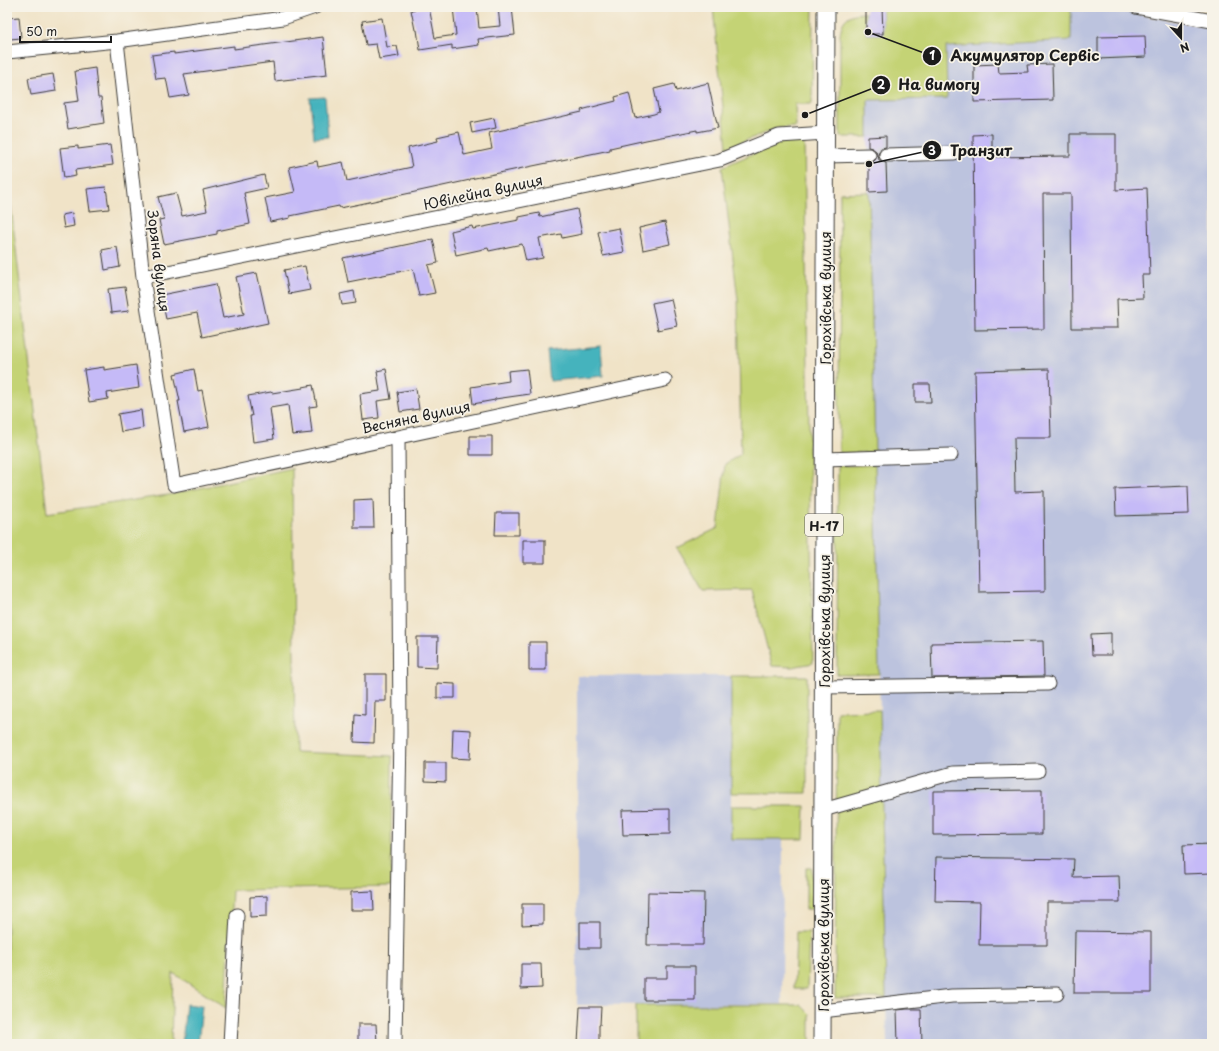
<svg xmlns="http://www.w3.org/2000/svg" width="1219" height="1051" viewBox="0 0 1219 1051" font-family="'Playpen Sans',sans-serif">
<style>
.industrial{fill:#bcc3de}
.green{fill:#c4d375;stroke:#707848}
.water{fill:#44b3bd;stroke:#30686c}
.building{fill:#c5baf7}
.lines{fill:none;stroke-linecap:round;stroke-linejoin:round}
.minor-casing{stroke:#3c3a36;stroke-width:15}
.major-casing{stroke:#3c3a36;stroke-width:19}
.minor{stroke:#fff;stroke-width:13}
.major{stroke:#fff;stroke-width:17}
.labels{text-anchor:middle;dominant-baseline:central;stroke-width:3.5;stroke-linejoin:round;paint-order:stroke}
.shield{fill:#f7f3e8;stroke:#5e5c59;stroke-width:1}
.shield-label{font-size:13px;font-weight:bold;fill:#1c1c1c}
.street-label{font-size:14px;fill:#1c1c1c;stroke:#f7f3e8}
.leader{fill:none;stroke:#1c1c1c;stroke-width:1.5}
.callout-dot{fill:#1c1c1c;stroke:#f7f3e8;stroke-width:1.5}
.mark-label{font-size:12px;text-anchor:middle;font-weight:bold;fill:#fff}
.callout-label{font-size:15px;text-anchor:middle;font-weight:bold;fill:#1c1c1c;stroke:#f7f3e8;stroke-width:3.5;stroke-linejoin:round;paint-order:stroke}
</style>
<rect width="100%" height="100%" fill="#f7f3e8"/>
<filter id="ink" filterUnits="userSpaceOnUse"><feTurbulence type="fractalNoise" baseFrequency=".025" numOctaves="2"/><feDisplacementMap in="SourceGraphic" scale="8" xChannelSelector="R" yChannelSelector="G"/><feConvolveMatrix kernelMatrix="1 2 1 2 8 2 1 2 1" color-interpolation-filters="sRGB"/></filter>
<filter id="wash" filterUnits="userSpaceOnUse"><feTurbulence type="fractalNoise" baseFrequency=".012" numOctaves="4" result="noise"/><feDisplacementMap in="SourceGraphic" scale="16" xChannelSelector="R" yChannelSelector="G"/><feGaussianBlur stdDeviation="0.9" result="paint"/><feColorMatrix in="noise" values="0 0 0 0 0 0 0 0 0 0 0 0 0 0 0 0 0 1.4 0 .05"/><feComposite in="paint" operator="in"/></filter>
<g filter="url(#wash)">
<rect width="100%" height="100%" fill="#f0e3c7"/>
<path class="industrial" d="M1071 7H1098L1212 28V1044H887L867 100 947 99 946 47 1071 40Z
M577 676H731V839H783L782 1004 577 1005Z"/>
<path class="green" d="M713 7H813L812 104H795L796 127 777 128 727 148Z
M882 7H1071V40L946 47 947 99 868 100V137H840V35C842 18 849 13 866 13V34H883Z
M804 140 813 663 792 667 772 666 752 590 703 591 677 548 718 528 725 464 741 454 738 300 722 167 780 142Z
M7 190H9L47 513 168 495 292 468 295 752 392 756 391 887 232 890 226 1008 173 973 171 1044H7Z
M869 192 875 452 839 453 840 193Z
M875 465 879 674 837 675 838 466Z
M731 676H807V793H731Z
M880 710 886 998H835L837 711Z
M731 806H805L804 839H731Z
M806 868H812V909H806Z
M796 932H809L807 989H794Z
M636 1005H801L810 1014V1044H636Z"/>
<path class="water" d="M325 97 328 137 314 138 310 98Z
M601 346 603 376 550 381 547 351Z
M186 1004 202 1006 198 1044H182Z"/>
<g id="blocks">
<path class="building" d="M427 7H429L435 38 456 35 453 7H477L479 28 500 26 498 7H512L515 35 478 39 479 45 452 49V45L420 50 417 30H415L411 10Z
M866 7H882L883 34H866Z
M19 17 21 38 10 39 7 18Z
M382 18 387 47 397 46 399 56 379 59 376 44 366 45 362 21Z
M1145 36 1146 57 1098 59V37Z
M323 37 327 75 275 81 273 62 184 74 189 95 170 98 166 78 156 79 152 55 174 52V54L234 46V49Z
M998 64 999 73 1028 72 1027 65 1052 64 1053 100 974 102V65Z
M95 68 98 98H101L104 123 68 129 64 103 79 101 75 71Z
M53 74 56 91 31 95 28 78Z
M708 83 718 128 697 132V130L646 140 610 148V150L470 179V180L360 204 340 208 339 206 290 216V218L270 222 265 198 295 192 289 167 317 161 318 167 343 162 347 181 412 167 408 148 438 141 437 137 459 132 464 155 492 149 489 133 582 112 581 110 616 101 615 97 629 93 635 118 654 114 659 112 654 89 674 84 676 91Z
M494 118 496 128 472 133 470 123Z
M992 134V157L1070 156V134H1116V190L1147 188 1150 275H1142L1143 298 1117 299 1118 328H1072L1071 194H1043L1044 329 975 330 973 135Z
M886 136V147L881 148 879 152 878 155 879 160 883 162 886 163 887 191 869 192V163L873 162 876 159 877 155 876 151 872 148 868 147V137Z
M110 145 113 165 75 170 76 176 64 178 60 148 78 146V149Z
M264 175 267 188 244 193 250 224 217 231V234L164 244 159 220 164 219 158 197 176 193 182 216 207 211 203 190Z
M106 187 109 209 90 211 87 189Z
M577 209 582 234 562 238 561 234 539 238 543 258 526 261 522 244 489 251 488 248 456 255 451 231 472 226 473 229 519 220V217L539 213 540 217Z
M72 213 74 226 64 228 62 215Z
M665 222 670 244 643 250 639 228Z
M619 228 624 252 603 256 598 232Z
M433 239 438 263 428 265 435 293 419 296 413 269 348 282 343 258Z
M117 247 120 267 105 270 102 250Z
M305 266 310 290 289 294 284 270Z
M257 273 268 323 202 337 197 313 166 319 161 295 216 284 223 318 244 314 236 277Z
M125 287 129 311 111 313 108 289Z
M354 291 356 303 342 305 340 294Z
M671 299 677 326 658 330 652 303Z
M136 365 139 388 107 393 108 399 89 402 84 370 104 367V370Z
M194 369 198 391 202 390 209 427 184 432 178 401H180L174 374Z
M386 369 391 399 377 401 379 418 363 420 360 394 380 391 377 371Z
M527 369 530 394 495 399V400L473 404 471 387 509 381 508 371Z
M1049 369 1051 438H1014L1015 492 1044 491 1045 591 979 592 975 371Z
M915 384H930L931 402H915Z
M313 385 317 406 309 407 312 433 292 435 288 405 270 408 274 439 253 442 250 416H252L248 396 271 392 272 393 303 388V387Z
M416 389 419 409 400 412 397 392Z
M141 410 143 428 121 432 118 414Z
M470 436H492V455H470Z
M1188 486 1189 514 1116 516 1115 489Z
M373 499 374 528H354V500Z
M496 513H519V535H495Z
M523 540H545V563H523Z
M1111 633V655H1092L1091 634Z
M417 637H438L437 668 417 667Z
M1043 641 1044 676 932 678 931 643Z
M529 642H546V670H529Z
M365 674H386V701H375L374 743 354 742 355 714 365 715Z
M437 683 455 684V698H437Z
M453 729 471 730 470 759 452 758Z
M425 763H446V782L425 781Z
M1042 790V834L933 835V791Z
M670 809V834L623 835 622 810Z
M1212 844V873L1184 874 1183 845Z
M936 857 1074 859 1073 877 1119 876 1120 902H1047V945H979L980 902 935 901Z
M373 891 374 910H351V892Z
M648 892 704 893 703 945H647Z
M267 896V916L250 917V897Z
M522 904H543V924L522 925Z
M580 922H600V948H580Z
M1075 931 1151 932V993H1074Z
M521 964H541L542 988 521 989Z
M667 966H695V1000H644V978H667Z
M580 1007H601L600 1025H599V1044H578Z
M907 1009H921L922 1044H898L897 1010Z
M358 1024H376L377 1044H358Z"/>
</g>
</g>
<g filter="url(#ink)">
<use href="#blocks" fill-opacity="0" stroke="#3c3a36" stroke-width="1"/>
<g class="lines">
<g class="minor-casing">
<path id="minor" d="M1136 7 1212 21
M117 41 143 277 174 485 665 380
M7 52 117 41 283 18 315 7
M886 155 954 153
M826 156 869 155
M143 277 720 160 779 136 826 133
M825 459 951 455
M824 687 1048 684
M823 810 953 773 1038 771
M822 1011 952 996 1057 994
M230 1044 237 915
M395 1044 400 732 398 437"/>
</g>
<g class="major-casing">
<path id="major" d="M822 1044 826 7"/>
</g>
<use href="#minor" class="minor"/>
<use href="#major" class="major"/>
</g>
</g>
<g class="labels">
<rect class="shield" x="805" y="514" width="38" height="22" rx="3"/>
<g class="shield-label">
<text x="824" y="525">Н-17</text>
</g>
<g class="street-label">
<text transform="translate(483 192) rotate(-12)">Ювілейна вулиця</text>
<text transform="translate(159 261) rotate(83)">Зоряна вулиця</text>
<text transform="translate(825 298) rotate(-90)">Горохівська вулиця</text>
<text transform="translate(416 417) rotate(-12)">Весняна вулиця</text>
<text transform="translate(824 621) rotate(-90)">Горохівська вулиця</text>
<text transform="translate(823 945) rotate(-90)">Горохівська вулиця</text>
</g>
</g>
<path class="leader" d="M868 32L932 56M805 115L881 85M869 164L932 150"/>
<g class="callout-dot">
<circle cx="868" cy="32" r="4"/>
<circle cx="805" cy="115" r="4"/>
<circle cx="869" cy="164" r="4"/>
<circle cx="932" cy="56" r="10"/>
<circle cx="881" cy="85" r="10"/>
<circle cx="932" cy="150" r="10"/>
</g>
<g class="mark-label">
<text x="932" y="60">1</text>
<text x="881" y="89">2</text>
<text x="932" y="155">3</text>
</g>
<g class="callout-label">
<text x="1025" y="61">Акумулятор Сервіс</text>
<text x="939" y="90">На вимогу</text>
<text x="981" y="156">Транзит</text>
</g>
<rect width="1219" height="1051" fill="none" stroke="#f7f3e8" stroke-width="24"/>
<g transform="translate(1181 38) rotate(159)" stroke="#f7f3e8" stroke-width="3" paint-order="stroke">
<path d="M0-3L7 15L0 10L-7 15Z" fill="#1c1c1c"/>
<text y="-6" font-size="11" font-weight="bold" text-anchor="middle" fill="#1c1c1c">N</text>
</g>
<path d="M20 36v6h91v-6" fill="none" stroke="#1c1c1c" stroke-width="2"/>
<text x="26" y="36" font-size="12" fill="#1c1c1c" stroke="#f7f3e8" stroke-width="3" paint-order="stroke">50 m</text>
</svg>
